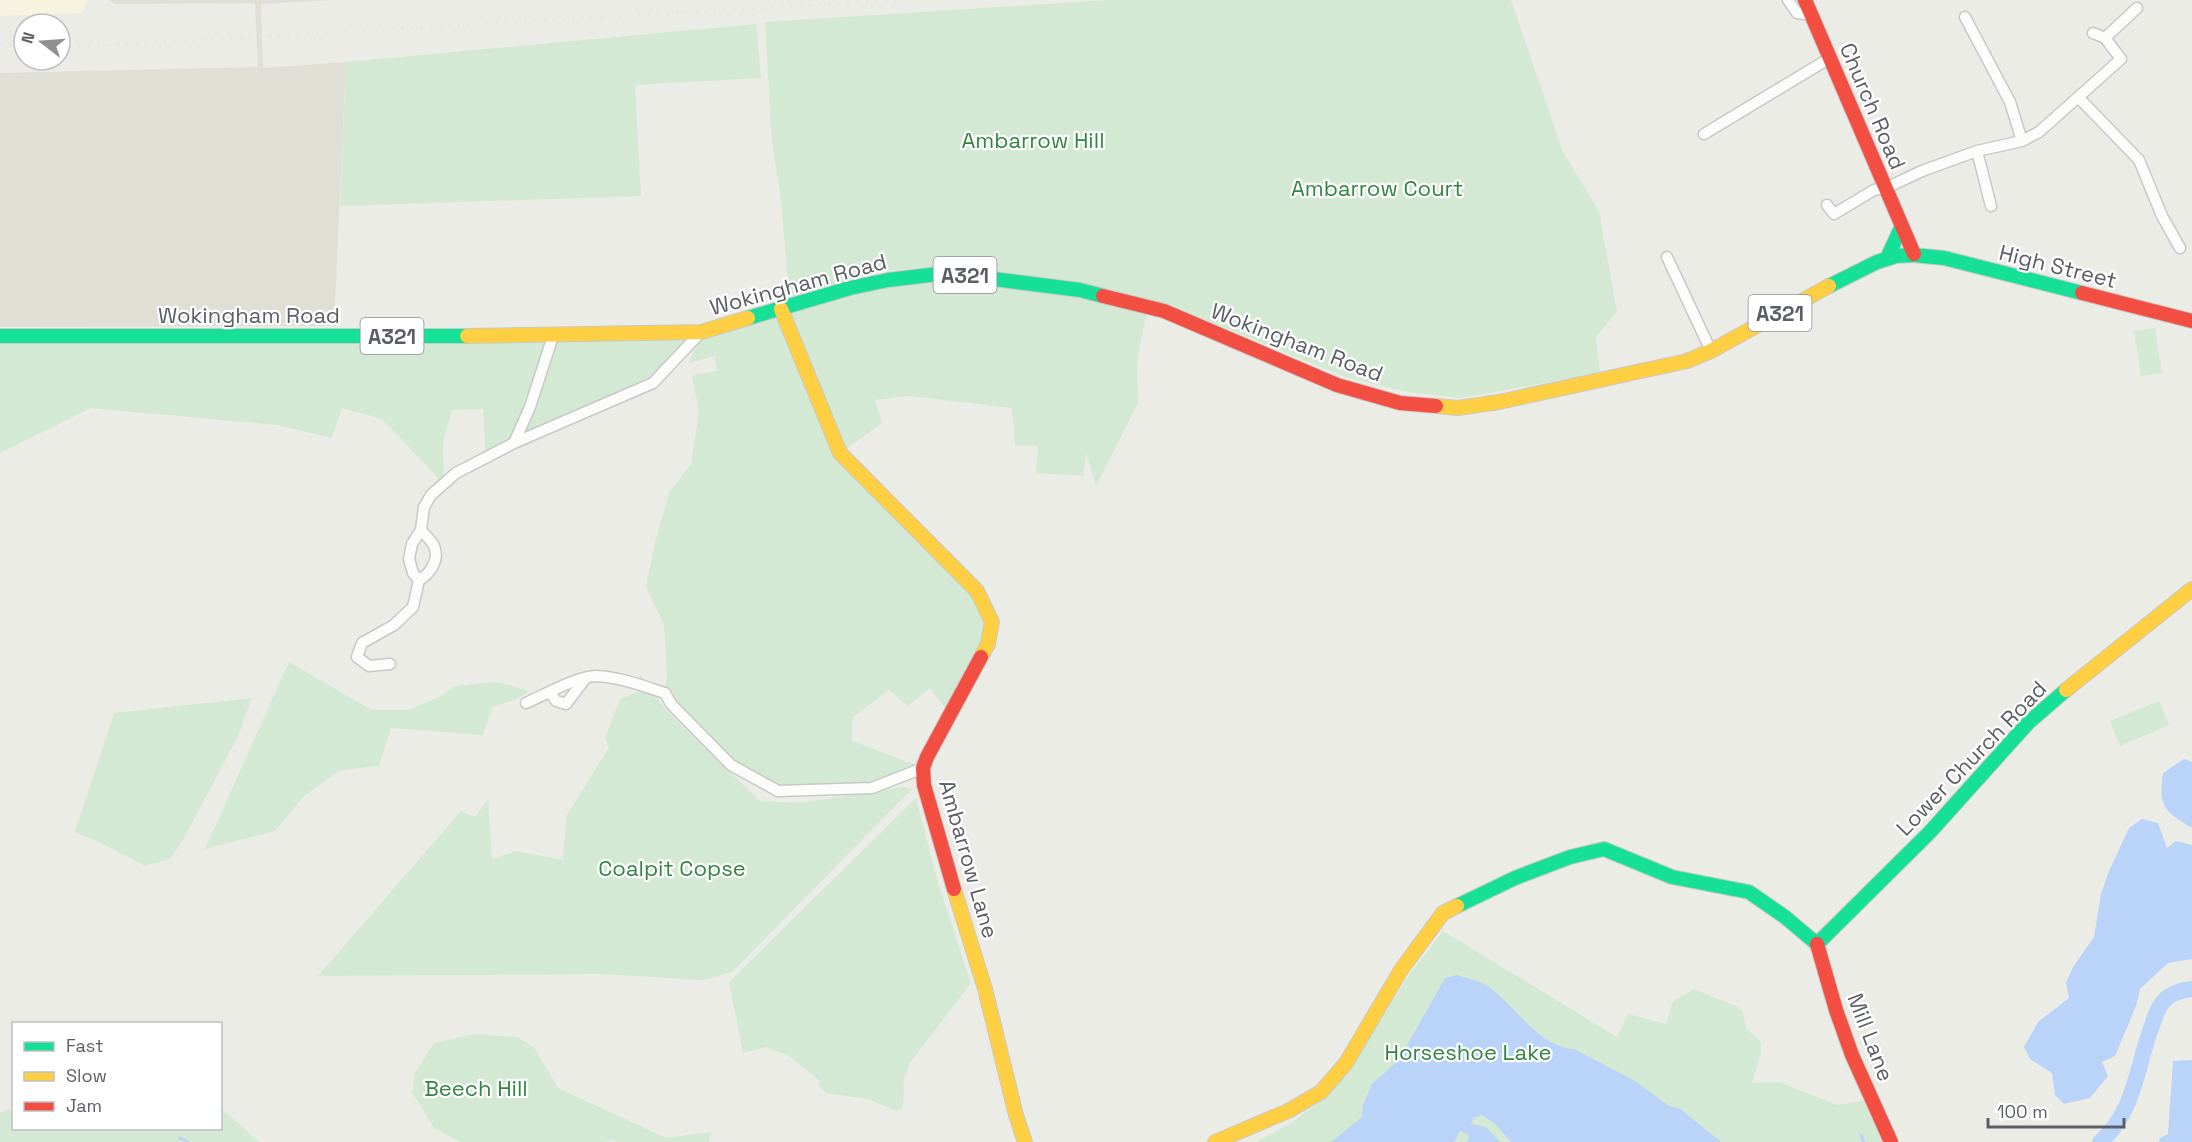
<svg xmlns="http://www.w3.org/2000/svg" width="2192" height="1142" viewBox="0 0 2192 1142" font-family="'Space Grotesk',sans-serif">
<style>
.commercial{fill:#f6f4df}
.education{fill:#e0dfd6}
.green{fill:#d3e9d4}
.water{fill:#b9d4f8}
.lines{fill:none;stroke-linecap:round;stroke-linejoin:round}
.stream{stroke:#b9d4f8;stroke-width:3}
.river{stroke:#b9d4f8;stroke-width:16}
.street-casing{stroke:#c8c9c7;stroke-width:13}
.fast-casing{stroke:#c9c9c8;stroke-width:16}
.slow-casing{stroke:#c9c9c8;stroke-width:16}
.jam-casing{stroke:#c9c9c8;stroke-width:16}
.street{stroke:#fcfcfb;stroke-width:10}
.fast{stroke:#16e098;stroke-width:14}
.slow{stroke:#ffcf43;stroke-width:14}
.jam{stroke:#f24e42;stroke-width:14}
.rail{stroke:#e4e4e4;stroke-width:3;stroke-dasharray:1.5 8;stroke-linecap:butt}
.labels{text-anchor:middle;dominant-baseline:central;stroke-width:4.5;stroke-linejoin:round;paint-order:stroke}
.shield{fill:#fff;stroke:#8d8e93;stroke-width:1.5}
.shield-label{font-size:21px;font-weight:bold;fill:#5c5e65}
.street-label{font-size:22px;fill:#5c5e65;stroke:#fff}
.park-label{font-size:22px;fill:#328542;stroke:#fff}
</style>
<rect width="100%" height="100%" fill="#ecece7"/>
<path class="commercial" d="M0 0H88L82 13 0 16Z"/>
<path class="education" d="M109 0H330L261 4 263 68 346 62 334 326 0 327V73L258 67 255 3 115 4Z"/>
<path class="green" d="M1109 0H1511L1563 152 1599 211 1617 312 1596 337 1600 373 1461 398 1406 392 1345 377 1206 320 1144 300 946 265 886 271 848 280 789 297 781 200 772 144 765 22Z
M756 24 761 78 635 85 641 196 340 206 346 62Z
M946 273 1150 307 1145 320 1137 361 1138 403 1096 486 1086 452 1083 476 1036 473 1038 446 1015 445 1012 408 909 396 875 400 882 423 841 453 977 590 992 622 950 715 930 688 908 706 889 690 853 717 851 740 923 768 872 788 778 791 731 765 665 693 667 673 664 626 646 586 656 539 669 493 691 464 699 411 692 377 697 374 717 371 715 356 689 363 701 335 653 383 486 460 483 409 452 410 443 443 444 484 382 419 342 408 332 438 277 425 91 408 0 453V336L701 332Z
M2155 328 2162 373 2141 376 2134 331Z
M289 662 372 710H409L441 696 454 686 497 682 530 691 517 699 492 707 483 735 391 728 379 766 340 770 304 796 275 831 205 849Z
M640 674 667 711 760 801 800 803 903 787 912 789 732 972 703 980 599 974 318 976 461 811 475 817 488 799 492 859 516 851 563 860 566 817 609 747 605 738 620 699 637 692Z
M252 698 238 736 183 840 170 859 145 866 101 843 75 832 114 713Z
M2159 701 2169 725 2120 746 2110 721Z
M916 798 938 882 971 983 910 1063 904 1078 903 1108 896 1111 868 1099 826 1093 818 1084 820 1081 789 1056 766 1047 743 1053 729 982Z
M1443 931 1617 1037 1628 1014 1666 1024 1673 1001 1694 989 1736 1006 1743 1012 1746 1028 1761 1042V1054L1752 1083 1779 1082 1837 1105 1863 1101 1883 1142H1256L1291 1123 1326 1097 1352 1066 1409 975Z
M474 1034 517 1037 534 1047 558 1088 666 1138 711 1132 709 1142H617L612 1140 605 1142H460L434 1128 412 1092 415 1073 434 1043Z
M221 1108 259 1142H0V1112L13 1109 14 1128H220Z"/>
<path class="water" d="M2184 759 2192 762V828C2164 811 2158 806 2163 773Z
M2142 819 2158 823 2167 848 2176 841 2192 845V959L2168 963 2140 989 2136 1006 2115 1056 2102 1062 2108 1076 2090 1098 2064 1104 2055 1095 2052 1073 2030 1059 2024 1047 2038 1022 2069 998 2066 983 2073 967 2094 937 2101 894 2109 871 2129 828Z
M1457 975C1465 978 1476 980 1484 984 1514 1002 1537 1047 1574 1049L1635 1081 1669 1106 1679 1108 1721 1142H1511L1495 1124 1482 1115 1474 1118 1471 1124 1486 1127 1500 1142H1467L1469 1137 1467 1134 1460 1131 1454 1142H1331L1362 1117 1363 1105 1372 1084 1399 1060 1445 978Z
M2192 1060V1142H2159L2160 1138 2168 1134 2173 1061Z"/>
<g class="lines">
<path class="stream" d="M1861 1135 1864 1142
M180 1138 188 1142"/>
<path class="river" d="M2100 1142C2134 1114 2137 1066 2151 1028 2154 1021 2156 1012 2160 1006 2166 995 2180 990 2192 989"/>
<g class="street-casing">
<path id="street" d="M1788 0 1797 13 1811 15
M1965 17 2010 102 2022 141
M2105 38 2137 8
M2078 97 2139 160 2162 216 2180 248
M1704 134 1830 58
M1977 151 1991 206
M1827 205 1834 214 1874 190 1886 188 1922 171 1977 151 2022 141 2039 132 2121 59 2105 38 2093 33
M1667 257 1711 351
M514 443 653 383 701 332
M421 530C425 535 431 540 434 546 440 560 430 574 419 580L413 573 409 559 412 544 421 530 424 507 431 495 456 473 514 443 530 407 553 336
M390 664 369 666 357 657 362 643 394 625 413 607 419 580
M550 692 556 701 566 704 585 679
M526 703C544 695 578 676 596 676 620 677 643 686 665 693L671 704 731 765 778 791 872 788 923 768"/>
</g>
<g class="fast-casing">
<path id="fast" d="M1888 256 1901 228
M1829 286 1877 262 1896 256 1913 255 1944 258 2082 293
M748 318 850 288 888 280 946 273 1080 290 1103 296
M0 336H467
M1457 906 1515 878 1570 857 1604 849 1672 877 1749 892 1785 917 1817 944
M1817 944 1930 832 2028 723 2066 690"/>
</g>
<g class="slow-casing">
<path id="slow" d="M781 309 840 453 977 591 992 622 988 644 981 657
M467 336 701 332 748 318
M1436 406 1458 408 1499 402 1687 361 1711 351 1829 286
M2066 690 2192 589
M954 889 985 989 1016 1115 1025 1142
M1215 1142 1288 1111 1321 1092 1346 1063 1401 970 1443 913 1457 906"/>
</g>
<g class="jam-casing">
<path id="jam" d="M1805 0 1914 254
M2082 293 2192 321
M1103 296 1164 311 1337 385 1400 403 1436 406
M954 889 924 785 923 768 927 757 981 657
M1817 944 1836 1010 1852 1055 1891 1142"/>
</g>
<use href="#street" class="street"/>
<use href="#fast" class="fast"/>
<use href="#slow" class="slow"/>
<use href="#jam" class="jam"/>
<path class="rail" d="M0 45 24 44
M60 48 903 0"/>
</g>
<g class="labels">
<g class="shield">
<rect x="933.5" y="257" width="63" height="36" rx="4.5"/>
<rect x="1748.5" y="295" width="63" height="36" rx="4.5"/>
<rect x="360.5" y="318" width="63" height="36" rx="4.5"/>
</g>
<g class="shield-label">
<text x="965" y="275">A321</text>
<text x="1780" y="313">A321</text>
<text x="392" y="336">A321</text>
</g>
<g class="street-label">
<text transform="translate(1873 106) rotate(67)">Church Road</text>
<text transform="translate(2058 266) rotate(14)">High Street</text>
<text transform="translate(798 284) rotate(-15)">Wokingham Road</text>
<text x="249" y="315">Wokingham Road</text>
<text transform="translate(1297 342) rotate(21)">Wokingham Road</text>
<text transform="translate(1971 758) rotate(-46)">Lower Church Road</text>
<text transform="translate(969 859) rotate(74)">Ambarrow Lane</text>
<text transform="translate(1871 1037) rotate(69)">Mill Lane</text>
</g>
<g class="park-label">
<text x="1033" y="140">Ambarrow Hill</text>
<text x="1377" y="188">Ambarrow Court</text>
<text x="672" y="868">Coalpit Copse</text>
<text x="1468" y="1052">Horseshoe Lake</text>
<text x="476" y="1088">Beech Hill</text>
</g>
</g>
<rect x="12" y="1022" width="210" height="108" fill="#ffffff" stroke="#bebfc1" stroke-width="1.5"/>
<rect x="24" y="1042" width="30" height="9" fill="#16e098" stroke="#bebfc1" stroke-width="1.5"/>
<text x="66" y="1052" font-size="18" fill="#5c5e65">Fast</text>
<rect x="24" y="1072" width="30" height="9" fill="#ffcf43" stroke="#bebfc1" stroke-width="1.5"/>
<text x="66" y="1082" font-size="18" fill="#5c5e65">Slow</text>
<rect x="24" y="1102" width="30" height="9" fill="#f24e42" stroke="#bebfc1" stroke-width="1.5"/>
<text x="66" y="1112" font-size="18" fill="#5c5e65">Jam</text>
<g transform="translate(42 42) rotate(287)"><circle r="28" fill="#ffffff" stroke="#bebfc1" stroke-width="1.5"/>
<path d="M0-4.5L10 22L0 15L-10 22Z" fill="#8e9092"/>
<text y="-9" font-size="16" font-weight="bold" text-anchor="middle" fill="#5c5e65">N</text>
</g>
<path d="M1988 1118v9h136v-9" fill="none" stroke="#5c5e65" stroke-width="3"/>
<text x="1997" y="1118" font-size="18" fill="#5c5e65" stroke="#ffffff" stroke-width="4.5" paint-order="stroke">100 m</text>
</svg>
